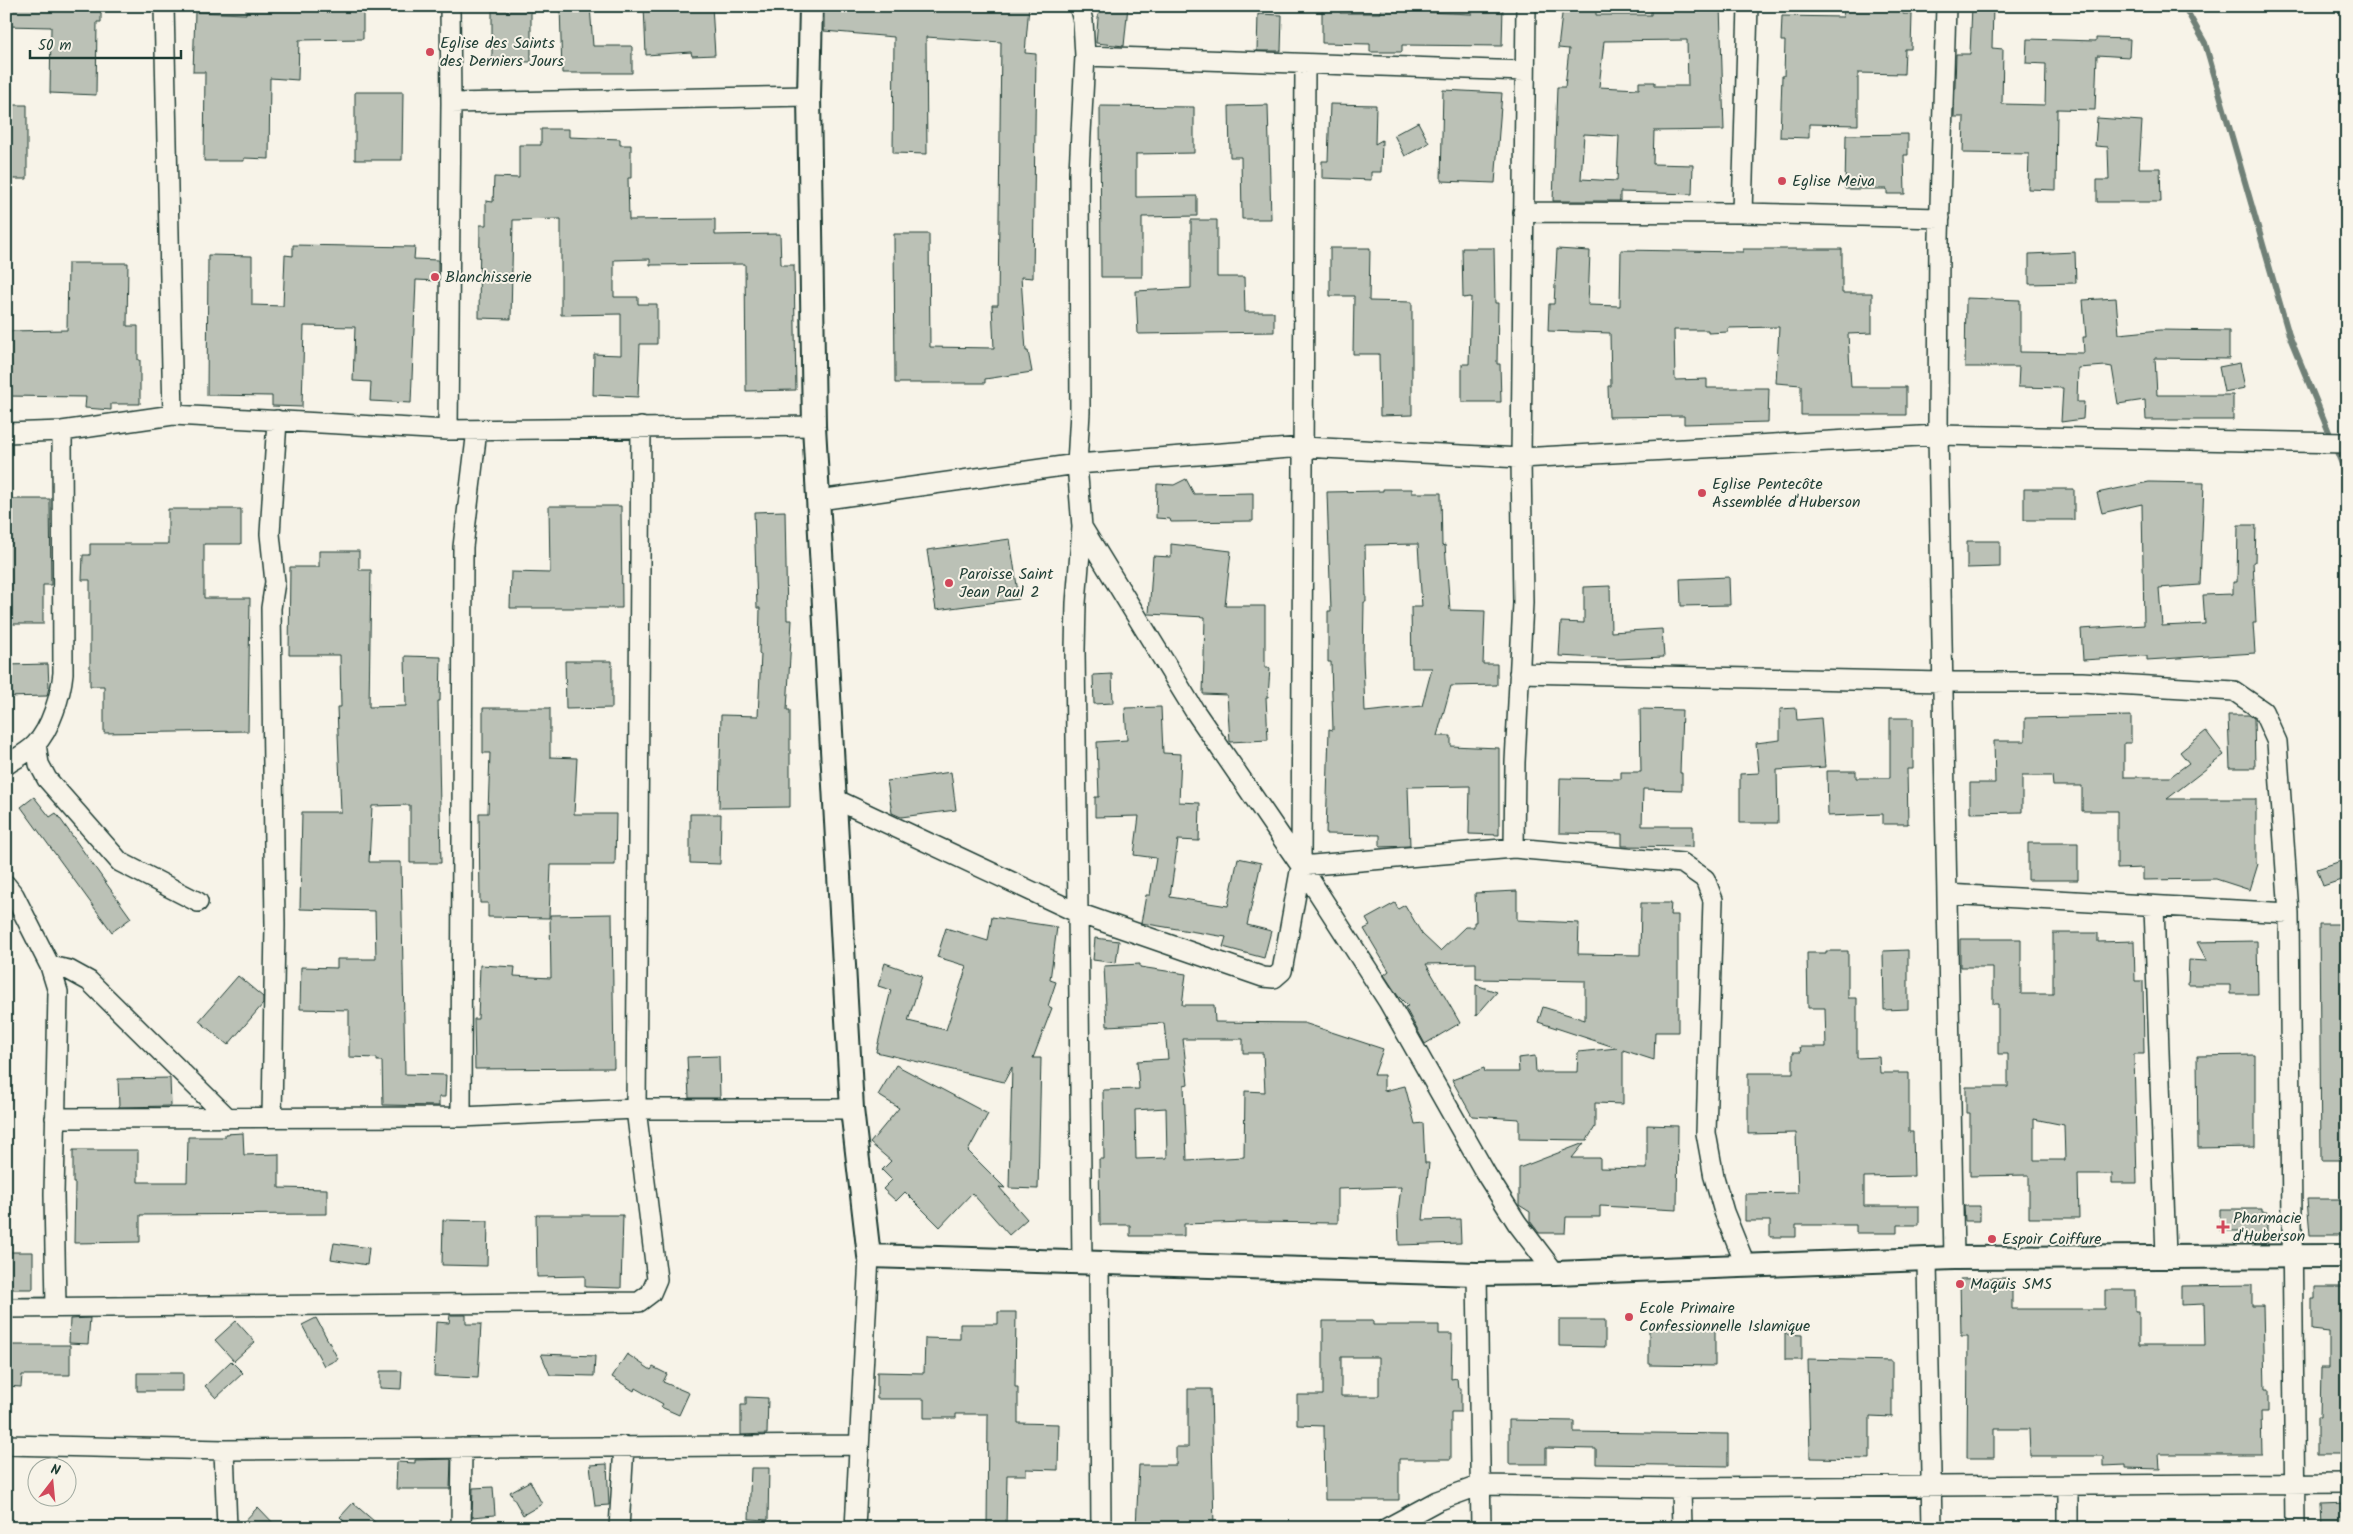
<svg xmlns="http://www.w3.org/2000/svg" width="2353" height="1534" viewBox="0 0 2353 1534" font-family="Kalam,sans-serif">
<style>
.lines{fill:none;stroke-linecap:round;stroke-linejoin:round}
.stream{stroke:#6f8077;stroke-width:6}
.building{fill:#bbc1b6;stroke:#1f3d34;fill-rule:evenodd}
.minor-casing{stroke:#1f3d34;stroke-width:22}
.tertiary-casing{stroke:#1f3d34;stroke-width:26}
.minor{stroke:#f7f3e8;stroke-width:19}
.tertiary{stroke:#f7f3e8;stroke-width:22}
.poi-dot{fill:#d1495b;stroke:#f7f3e8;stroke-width:2}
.labels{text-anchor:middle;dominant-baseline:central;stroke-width:4;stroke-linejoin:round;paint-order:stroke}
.poi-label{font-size:16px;fill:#1f3d34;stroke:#f7f3e8;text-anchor:start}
</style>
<rect width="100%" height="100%" fill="#f7f3e8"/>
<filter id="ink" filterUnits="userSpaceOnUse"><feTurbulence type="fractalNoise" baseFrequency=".02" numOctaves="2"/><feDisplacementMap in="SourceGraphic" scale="10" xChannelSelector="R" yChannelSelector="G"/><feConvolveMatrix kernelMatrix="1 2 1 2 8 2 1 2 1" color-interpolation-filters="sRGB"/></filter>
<g filter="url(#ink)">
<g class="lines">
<path class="stream" d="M2184 6 2205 43 2289 335 2347 476"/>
</g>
<path class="building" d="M6 6H101V22H97L96 95 50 93 51 27 6 26Z
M246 6H323V9H363V39L299 40 298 80 270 78 269 159 244 158V161H204L205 72H193L195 12 246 14Z
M560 6H590L593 46H632V73H562Z
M644 6H712L715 55 692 56 691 52 646 55Z
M879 6H1029L1025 53 1036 54 1033 278 1021 277 1026 351H1028L1032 372 985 379V383H895L894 234H929L930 347 994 348 992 305H998L1001 42 926 37 927 154 893 153 894 37 824 31V7L879 11Z
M1099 6H1128L1124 46 1096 43Z
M1322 6H1340V13H1381V6H1402L1401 11 1472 14 1473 6H1503L1502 46 1402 45V52H1370V44L1322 43Z
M1563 6H1596V15H1651V6H1720L1724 130 1654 131 1653 164 1693 165 1692 194 1620 192V201H1553L1557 87H1565L1569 49 1558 48ZM1687 40 1688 86H1655V82H1639V89L1599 87 1604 41ZM1584 134 1619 136 1617 181 1581 179Z
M1844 6H1903V14H1912L1911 49H1905L1904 74 1858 73V125L1809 124V138L1780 137 1782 76H1784L1785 41H1781L1782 16 1843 17Z
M1972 6H1993L1992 48 2003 49 2002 104 2045 105 2046 64 2026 63 2027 39 2096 41V38L2130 39 2129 57 2097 55 2095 110 2057 109 2056 190 2028 189 2029 154 1963 153 1964 117H1954L1956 54H1970Z
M492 11H531V62L492 61Z
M1258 14 1282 15 1281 51H1257Z
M1443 90 1502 93 1495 183 1441 181Z
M355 92H403L402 160H355Z
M1330 104 1376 105 1375 144 1382 140 1381 172H1371V180L1322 178V161H1328Z
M6 105H27V179H6Z
M1268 105 1271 219H1242L1241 157H1230L1229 106Z
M1100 106 1194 107V153L1136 154V197L1197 196V216L1142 217V277H1101Z
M2097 118 2142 121 2139 168H2160L2161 202H2097V180H2109L2108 147 2095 146Z
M1418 122 1429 143 1405 156 1394 135Z
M541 129H569V137L620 139V145H631V178H628L629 220 715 219V235L780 234 781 265H794L796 390 746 391 745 264 650 265V259L614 260V297H638V304H657V344H640L638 397 593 395 594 354 621 355V314L561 315V219L513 220 511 319 479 318 480 225H486V201L493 202 494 177 519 178V145H541Z
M1908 134V155H1904L1905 194H1887V189H1845L1846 135Z
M1191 220H1217V277H1244L1245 312H1274V332L1138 334 1136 291 1191 288Z
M293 245 415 247 414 259 438 260V281L416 280 411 403 370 401 371 382 353 381 355 327 304 326 302 407 272 406V396L207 395 208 255 252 256V305L283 306 285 255 293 256Z
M1330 248H1370L1369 301 1412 302V415L1380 416 1379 354H1353L1354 296H1330Z
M1462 248H1494L1495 303H1498L1497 364H1500L1501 402H1462V364H1469L1471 297 1463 298Z
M1557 249 1590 251 1588 305 1620 306 1621 250 1743 252V249H1842V293H1872V333L1848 334 1851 387H1906V415H1801V385L1776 383 1779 327 1728 328V332L1708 333V330H1674L1675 380 1707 379V388H1769L1768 422 1684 424V416L1609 417 1608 386H1611L1610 333 1548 331 1549 304H1554Z
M2075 252 2076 283 2029 284V254Z
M68 263H128L127 326H138V360H140V404H111V410L85 408 86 397 6 396V331L67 330Z
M1966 298 2020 300V352L2084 353 2083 337H2086L2083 300 2116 298 2119 334 2160 330 2229 331V359L2155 358 2157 395H2233V420H2146L2145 400 2118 404 2112 367 2106 366 2078 368 2077 402H2084L2083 419 2061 422 2063 388 2018 387 2019 367H1965Z
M2240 363 2245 388 2224 392 2219 367Z
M1186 479 1194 494 1253 493V521L1171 522 1170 519 1156 518 1157 484 1174 485Z
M2149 482 2204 483 2200 585 2159 588 2162 626 2205 624 2203 595 2233 594V582H2237L2238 525H2256L2255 562H2253L2256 623H2253L2255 653 2147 660V656L2083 660 2081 629 2144 625 2142 504 2102 513 2097 493Z
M1383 489H1412V493H1441L1442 546 1445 545 1450 610 1485 611 1483 664H1497V685L1451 686 1437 736H1451V746L1499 748V835L1469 834 1470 786 1408 787 1410 846 1380 847V835L1326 834 1329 729 1333 730 1331 662H1328V611H1331L1327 492 1383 491ZM1418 544 1422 607H1411L1412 668H1432L1422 706 1365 712 1363 658 1364 602H1366L1365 545Z
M2024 489H2074V520H2024Z
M6 499H50L51 585H43V624H8Z
M549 506H621L622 608H510L511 572 550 573Z
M168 509H241V544H204V598H250L248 731 104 733V686H90V580H82L83 555H90V544H168Z
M785 511 787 620H792L787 710H790V807L719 808 721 715 758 716 761 654H759L760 608H757L754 512Z
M1010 539 1019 599 936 610 927 550Z
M1967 541H2000V567L1967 568Z
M1171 544 1231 551 1225 606H1265V668H1270L1268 697H1266L1268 740 1230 742 1227 695 1203 694 1205 617 1149 614 1153 556 1171 557Z
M319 551H359V570H371L369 707 406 706 405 656 441 657 440 701H438L441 863H410V805L372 806 369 862H401L405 1074 446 1075 445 1097H439V1106L383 1105 382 1061H377V1058L349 1057V1010L300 1009 301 967 337 968V959H376L375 911 300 909 302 812H341L337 707H341L340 655H289L290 567H319Z
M1729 577 1730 605 1681 606 1680 579Z
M1610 586 1611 632 1662 629 1664 657 1617 659 1559 656 1561 622 1584 623V587Z
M565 661H612V708L566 709Z
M48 664 49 687 47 696 6 697V665Z
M1112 674 1113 703 1094 704 1093 675Z
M1161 707 1163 753 1181 754 1179 802 1200 803 1199 841 1178 840 1170 897 1228 906 1238 858 1261 863 1247 925 1271 931 1264 958 1223 947 1226 937 1141 923 1146 895H1150L1156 858 1134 855 1139 816 1095 817V797H1099L1097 742 1127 740 1125 708Z
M483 708H550V757L577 758 574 814H616L615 865H551L549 918 488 917V903H480L479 813H488L490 753H483Z
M1796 708 1797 720 1821 718 1825 767 1777 770 1778 823H1740V774L1759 773 1756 743 1780 740V709Z
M1640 709 1682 710 1680 773H1682V790L1643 789 1642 826H1693V847L1622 846V834L1559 833 1560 778 1621 779V772H1641Z
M2228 715H2249L2254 718 2255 768H2230Z
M2131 716V743H2124V777H2170L2189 763 2180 752 2206 731 2224 755 2167 799H2256V863L2258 864 2250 890 2216 879 2143 880V868L2117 869V811H2082V786H2053L2052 776H2022V812L1970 813V783H1995L1994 741H2025V718Z
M1890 718H1913V769H1907L1908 824H1883V814L1828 816 1827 771H1856V778H1890Z
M951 772 956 810 901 817 892 813 887 781Z
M34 797 50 817 56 813 131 918 112 932 21 807Z
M690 814H721L720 864 690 863Z
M2028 843H2078V880H2028Z
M2347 859V878L2323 886 2317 869Z
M1517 891V920L1579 923 1578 954 1640 955 1641 903H1671L1670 915H1678V1032H1655L1654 1060 1623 1050V1104L1595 1103V1127L1587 1140 1519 1139V1119L1472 1116 1452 1080 1484 1068 1485 1072H1519L1518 1058 1535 1056 1536 1072H1577L1578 1052 1617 1048 1538 1022 1543 1007 1585 1020V981L1476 979V963L1426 964 1460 1023 1425 1044 1405 1007 1408 1006 1398 996 1384 975 1389 971 1364 929 1370 926 1366 919 1395 903 1398 909 1405 905 1422 934 1440 951 1465 927H1474V922H1476L1475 893Z
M612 914 614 1068 475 1069 474 1019H478L480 965 515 967 514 976 551 978 550 915Z
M992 917 1057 927 1050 980 1056 982 1048 1006 1052 1008 1033 1058H1041L1038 1189 1009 1188 1012 1067 1004 1082 876 1052 891 990 878 986 885 963 922 976 908 1021 946 1030 967 966 937 957 946 928 988 941Z
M2319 924H2347V1160H2321Z
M2053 933H2098V942L2134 941 2135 981H2143L2144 1054H2134L2137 1183H2112V1174H2078L2079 1218H2029V1175L1970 1176V1113H1966V1087H2008V1054H1998V1004H1993V967H1960V939H2021V994H2053ZM2034 1119 2064 1125 2065 1160H2034Z
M1095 938 1119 941 1116 963 1093 960Z
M2257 941 2258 994H2230V985H2188L2189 960 2207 961 2197 942Z
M1908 950V1009L1884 1010 1883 951Z
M1826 951H1848V998H1857V1058L1879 1057 1880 1073H1909V1132H1913L1914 1176 1864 1177V1206H1919V1225H1897V1233H1856V1225H1796V1237H1770V1221H1745V1194L1798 1193 1796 1133 1748 1134V1073H1793V1052H1801L1800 1047H1826L1825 1008H1808L1807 953H1826Z
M1140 964V967L1186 974 1182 1005H1214L1215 1022 1304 1023 1383 1049 1374 1075H1384V1091L1405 1086 1415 1124 1423 1123 1425 1163H1429L1423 1220 1460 1219 1461 1243 1399 1245 1398 1211 1401 1187 1338 1189V1223L1246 1222 1184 1224V1236H1130V1225H1100L1099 1159H1104L1103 1090 1139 1089 1137 1061 1168 1059 1164 1023 1107 1026 1104 966ZM1183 1039H1243V1053H1263L1265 1092 1245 1091 1244 1157 1187 1160 1184 1085 1188 1084ZM1166 1108 1167 1158 1136 1159 1135 1110Z
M238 976 263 997V1004L228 1045 199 1021Z
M1476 985 1497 992 1476 1016Z
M2255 1055V1147L2198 1148 2197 1056Z
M719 1056 720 1098H689L687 1057Z
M896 1065 988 1114 968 1151 1005 1188 999 1187 1027 1219 1009 1235 972 1193 940 1227 905 1192 896 1201 883 1189 892 1180 882 1170 891 1161 870 1143 899 1108 878 1095Z
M170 1078 171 1106 119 1107 118 1079Z
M1647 1125 1678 1126 1677 1210 1600 1206V1217H1566L1565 1233H1539L1530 1221V1212L1519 1205V1168L1584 1143 1572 1158H1600V1168L1647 1169Z
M243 1133 244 1155 279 1154V1188L327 1189V1214L140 1215V1242L74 1243 75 1183H73V1150H138V1182H187L188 1137H225V1134Z
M2307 1199H2345L2346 1235H2310Z
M1964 1206H1980V1221H1965Z
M2220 1209H2262V1212H2267V1243H2247L2246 1231H2220Z
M536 1215H623L621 1288 585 1287V1276L537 1277Z
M443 1220 488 1221 487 1266 442 1265Z
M334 1243 369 1248 367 1265 331 1259Z
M6 1252H33V1289H6Z
M1993 1278H2009V1291L2012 1290V1309H2105V1290H2135V1311H2139V1345H2205L2204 1304 2181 1305V1286L2252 1285V1306H2263L2265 1390H2268V1412H2261L2262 1454H2159L2160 1469 2126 1468V1465L2104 1466V1456H2030L2029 1429H1994V1458H1967L1968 1336H1961L1960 1279Z
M2315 1287H2347V1455H2317V1417H2320L2321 1368H2329V1332L2312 1330V1299H2315Z
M998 1312H1016L1015 1387H1018V1423L1059 1424 1058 1470 1026 1469V1475H1007L1006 1528H987L988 1414H956V1418H924V1399H877V1372L924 1373 925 1338 960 1339V1324H998Z
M450 1315H466V1324H481L478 1378 434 1376 436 1322 449 1323Z
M90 1318 88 1344 69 1343 70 1319Z
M316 1318 338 1359 324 1366 302 1325Z
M1559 1320H1605V1347L1559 1346Z
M236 1321 255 1342 234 1361 215 1340Z
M1323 1321H1373V1325H1439V1334H1452L1451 1379 1457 1378 1458 1388H1461V1412H1451V1459H1399V1500H1325L1324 1426 1297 1425V1395H1323ZM1341 1357H1379V1396H1341Z
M1649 1323 1715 1324V1366L1649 1365Z
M1785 1334 1802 1335V1360H1785Z
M6 1345H70V1375H22L21 1387 6 1386Z
M541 1354 595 1356 594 1376 550 1375Z
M627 1354 651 1370 653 1367 667 1374 663 1382 689 1393 679 1415 661 1407 663 1404 635 1388 634 1391 612 1377Z
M1808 1359 1892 1361V1417L1870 1416V1459L1810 1458Z
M231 1361 243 1373 216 1398 205 1386Z
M380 1371H402L401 1389 380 1388Z
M137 1373H183V1391H137Z
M1188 1389H1211L1214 1528H1136L1139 1465H1176V1447H1188Z
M746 1397 768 1398 767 1434 741 1435V1405H746Z
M1509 1420 1574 1421V1432L1728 1434V1466L1596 1464V1449L1546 1448V1464H1509Z
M451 1459 450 1489H396L397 1462 415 1463V1460Z
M607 1464 609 1505 595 1506 590 1465Z
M751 1468H769L768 1520 749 1519Z
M530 1481 542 1504 523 1515 510 1492Z
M493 1487 495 1515 472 1517 473 1488Z
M353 1503 382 1528H351L340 1517Z
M2347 1503V1528H2322L2321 1504Z
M258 1507 278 1528H238Z"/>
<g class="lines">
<g class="minor-casing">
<path id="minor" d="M164 6 173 415
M1079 6 1083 21 1085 56 1079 172 1080 412 1077 464 1082 527 1194 710 1301 866 1388 1001 1486 1174 1517 1223 1555 1273
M1946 6 1939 238 1938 435 1954 1258
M1085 56 1525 71
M451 103 809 96
M1523 212 1742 213 1940 218
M1742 213 1748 6
M448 430 451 103 450 6
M6 433 62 431 173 415 448 430 814 426
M819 500 1077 464 1303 447 1521 458 1938 435 2347 443
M1519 673 1943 682H2082L2234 691 2263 711 2277 742 2289 913 2295 1528
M36 744 39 764 47 779 120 862 198 902
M6 765C15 759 27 753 35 745 51 729 61 694 63 673L62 431
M835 799 1078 913 1263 977 1274 978 1282 971 1301 866 1305 64
M1514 848 1515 762 1523 603 1521 458 1526 6
M1301 866 1514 848 1682 863 1705 879 1713 900 1706 1133 1714 1177 1724 1212 1745 1264
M6 885 14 895 50 966 58 992 54 1194 56 1307
M1947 894 2289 913
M2154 906 2166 1256
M50 966 69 970 89 981 228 1118
M272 1117 275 925 271 608 275 582 270 534 277 420
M461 1117 463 547 477 430
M55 1118 461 1117 636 1109H852
M1927 1261 1932 1528
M1082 1262 1075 650 1076 603 1082 527
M1099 1263 1101 1528
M1477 1274 1481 1528
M6 1308 639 1302 651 1293 657 1279 636 1109 641 427
M6 1445 224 1450 859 1445
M224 1450 227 1528
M1681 1488 1682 1528
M461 1528 462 1448
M619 1528 624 1446
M855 1528 869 1256
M1387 1528 1437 1501 1481 1485 1681 1488 2347 1483
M2068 1528V1485"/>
</g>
<g class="tertiary-casing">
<path id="tertiary" d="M811 6 809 96 814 426 852 1109 869 1256 1477 1274 1555 1273 1954 1258 2347 1256"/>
</g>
<use href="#minor" class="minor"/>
<use href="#tertiary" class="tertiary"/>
</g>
</g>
<g class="poi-dot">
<circle cx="430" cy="52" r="5"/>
<circle cx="1782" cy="181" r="5"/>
<circle cx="435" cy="277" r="5"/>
<circle cx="1702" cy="493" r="5"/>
<circle cx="949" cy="583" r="5"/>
<path d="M2220.5 1219.5h5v5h5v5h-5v5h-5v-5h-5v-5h5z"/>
<circle cx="1992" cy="1239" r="5"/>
<circle cx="1960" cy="1284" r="5"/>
<circle cx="1629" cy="1317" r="5"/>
</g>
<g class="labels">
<g class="poi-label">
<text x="440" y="43">Eglise des Saints<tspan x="440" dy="18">des Derniers Jours</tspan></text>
<text x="1792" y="181">Eglise Meiva</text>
<text x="445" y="277">Blanchisserie</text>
<text x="1712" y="484">Eglise Pentecôte<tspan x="1712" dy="18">Assemblée d'Huberson</tspan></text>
<text x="959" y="574">Paroisse Saint<tspan x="959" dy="18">Jean Paul 2</tspan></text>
<text x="2233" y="1218">Pharmacie<tspan x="2233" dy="18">d'Huberson</tspan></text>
<text x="2002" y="1239">Espoir Coiffure</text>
<text x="1970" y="1284">Maquis SMS</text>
<text x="1639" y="1308">Ecole Primaire<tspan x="1639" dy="18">Confessionnelle Islamique</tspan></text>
</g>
</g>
<rect width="2353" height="1534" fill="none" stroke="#f7f3e8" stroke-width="25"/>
<rect x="12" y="12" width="2328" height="1509" fill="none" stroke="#1f3d34" stroke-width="2" filter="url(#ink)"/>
<g transform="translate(52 1482) rotate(16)"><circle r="24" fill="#f7f3e8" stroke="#a1aaa0"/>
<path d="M0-4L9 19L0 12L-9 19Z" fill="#d1495b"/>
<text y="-8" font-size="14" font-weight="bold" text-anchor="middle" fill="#1f3d34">N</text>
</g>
<path d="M30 50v8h151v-8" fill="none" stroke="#1f3d34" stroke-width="2.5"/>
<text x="38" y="50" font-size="15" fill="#1f3d34" stroke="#f7f3e8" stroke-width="4" paint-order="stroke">50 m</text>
</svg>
